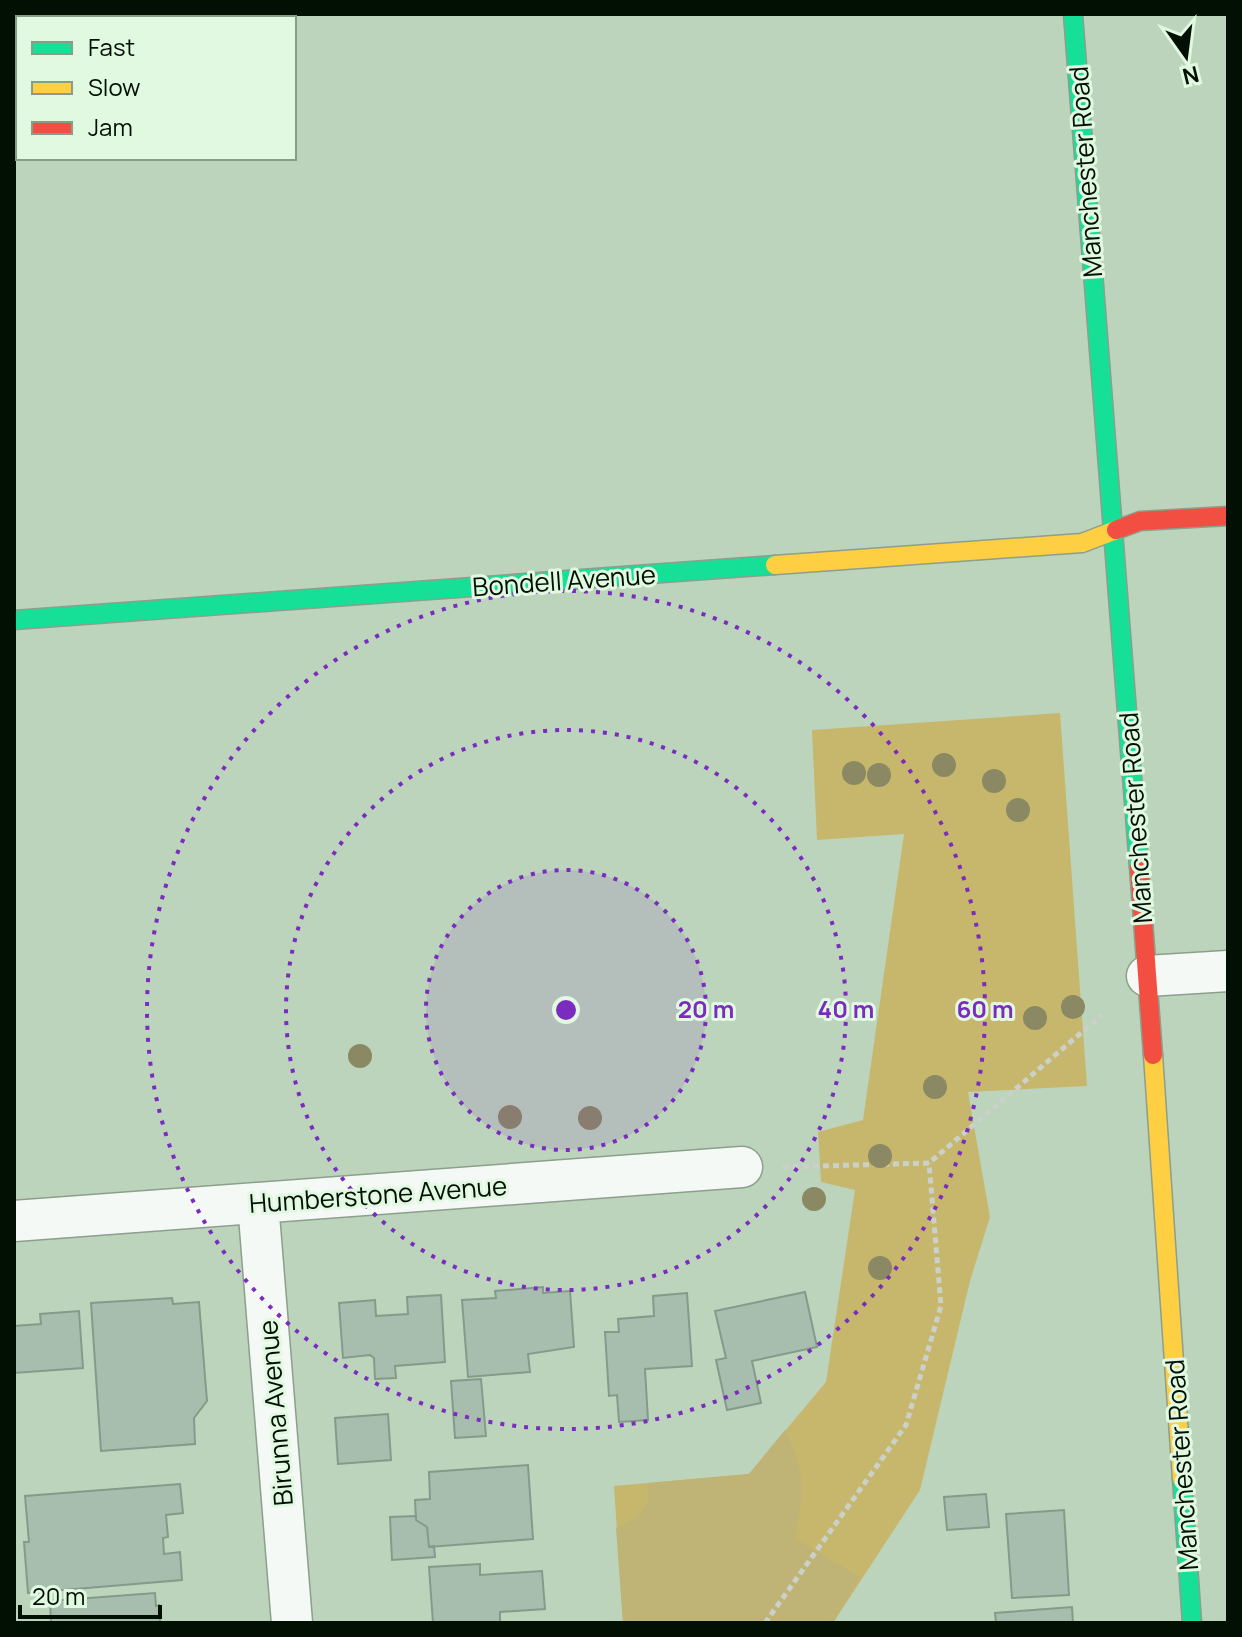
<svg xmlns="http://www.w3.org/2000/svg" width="1242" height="1637" viewBox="0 0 1242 1637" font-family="Manrope,sans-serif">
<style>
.green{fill:#c7b76d}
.forest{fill:#bfb375}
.building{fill:#a7bdae;stroke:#849b8b;stroke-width:2}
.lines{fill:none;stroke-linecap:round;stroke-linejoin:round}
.street-casing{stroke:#8c9f8c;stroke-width:43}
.fast-casing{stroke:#8c9f8c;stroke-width:21}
.slow-casing{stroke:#8c9f8c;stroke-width:21}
.jam-casing{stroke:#8c9f8c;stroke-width:21}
.path{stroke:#cad1ca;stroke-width:5;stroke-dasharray:6 4;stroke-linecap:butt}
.street{stroke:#f5f9f5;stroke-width:40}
.fast{stroke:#16e098;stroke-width:18}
.slow{stroke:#ffcf43;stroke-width:18}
.jam{stroke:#f24e42;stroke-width:18}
.tree{fill:#8a8963}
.ring{fill:none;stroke:#7b2cbf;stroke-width:4;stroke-dasharray:4 8}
.labels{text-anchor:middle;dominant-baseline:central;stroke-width:6;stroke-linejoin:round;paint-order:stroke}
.street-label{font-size:26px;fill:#021003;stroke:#e2f9e1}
.centre{fill:#7b2cbf;stroke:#e2f9e1;stroke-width:4}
.ring-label{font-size:24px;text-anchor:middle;font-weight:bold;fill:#7b2cbf;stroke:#e2f9e1;stroke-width:6;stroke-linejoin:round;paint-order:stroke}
</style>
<rect width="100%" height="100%" fill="#bcd4bc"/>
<path class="green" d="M1060 713 1087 1086 968 1092 990 1217 970 1281 920 1490 833 1623H623L614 1486 749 1474 826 1382 855 1190 821 1182 818 1132 863 1120 904 834 817 840 812 730Z"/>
<path class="forest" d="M785 1430C808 1479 803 1488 795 1539L860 1577 833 1623H623L616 1528 636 1518 649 1500 648 1483 749 1474Z"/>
<path class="building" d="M543 1287V1293L570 1291 574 1347 528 1354 530 1372 468 1377 462 1300 496 1298 495 1291Z
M805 1292 817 1347 752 1361 761 1403 727 1410 716 1360 726 1358 715 1311Z
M687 1293 692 1366 645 1369 648 1420 619 1422 617 1395 609 1396 605 1332H619L618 1319 654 1316 653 1296Z
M441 1295 445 1362 395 1366 396 1378 375 1379 374 1358 370 1355 343 1358 339 1303 375 1300 376 1316 408 1314 407 1297Z
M172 1298 173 1304 199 1302 207 1401 194 1418 195 1444 101 1451 91 1303Z
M79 1311 83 1368 14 1373V1326L41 1324 40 1314Z
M481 1379 486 1436 455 1438 451 1381Z
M388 1414 391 1460 338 1464 335 1418Z
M528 1465 533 1539 429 1547 427 1527 416 1520 415 1500 430 1499 429 1472Z
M180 1484 183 1513 166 1515 168 1537 163 1538 164 1554 180 1552 182 1580 28 1593 24 1542H29L25 1496Z
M986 1494 989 1527 947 1530 944 1497Z
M1064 1510 1069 1595 1012 1598 1006 1514Z
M416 1516V1520L427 1527 429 1547 434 1546 435 1557 392 1560 390 1517Z
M480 1564V1575L542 1571 545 1609 500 1612V1623H433L429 1567Z
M155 1593 156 1606 159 1605 160 1623H51L50 1601Z
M1072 1607 1073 1623H996L995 1613Z"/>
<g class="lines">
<g class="street-casing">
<path id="street" d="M1147 976 1228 971
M258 1203 292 1623
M14 1221 742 1167"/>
</g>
<g class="fast-casing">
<path id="fast" d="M1073 14 1139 867
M14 620 775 565
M1182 1479 1192 1623"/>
</g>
<g class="slow-casing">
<path id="slow" d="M775 565 1082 543 1116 530
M1153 1055 1182 1479"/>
</g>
<g class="jam-casing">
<path id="jam" d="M1116 530 1140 521 1228 516
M1139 867 1153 1055"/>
</g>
<path class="path" d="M783 1167 929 1163 1102 1015
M765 1623 906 1425 941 1306 929 1163"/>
<use href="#street" class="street"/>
<use href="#fast" class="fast"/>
<use href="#slow" class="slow"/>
<use href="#jam" class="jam"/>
</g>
<g class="tree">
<circle cx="944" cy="765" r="12"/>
<circle cx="854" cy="773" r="12"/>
<circle cx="879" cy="775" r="12"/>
<circle cx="994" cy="781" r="12"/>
<circle cx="1018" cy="810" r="12"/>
<circle cx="1073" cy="1007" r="12"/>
<circle cx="1035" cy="1018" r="12"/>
<circle cx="360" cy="1056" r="12"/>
<circle cx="935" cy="1087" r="12"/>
<circle cx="510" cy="1117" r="12"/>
<circle cx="590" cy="1118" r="12"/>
<circle cx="880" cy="1156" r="12"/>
<circle cx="814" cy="1199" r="12"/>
<circle cx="880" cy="1268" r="12"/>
</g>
<circle cx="566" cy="1010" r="140" fill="#7b2cbf" fill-opacity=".12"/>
<g class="ring">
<circle cx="566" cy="1010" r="140"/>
<circle cx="566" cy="1010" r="280"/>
<circle cx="566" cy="1010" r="419"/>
</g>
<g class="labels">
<g class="street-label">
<text transform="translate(1085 172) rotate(-94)">Manchester Road</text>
<text transform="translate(564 580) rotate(-4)">Bondell Avenue</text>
<text transform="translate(1135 818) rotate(-94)">Manchester Road</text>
<text transform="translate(378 1194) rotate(-4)">Humberstone Avenue</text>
<text transform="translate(275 1413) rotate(-95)">Birunna Avenue</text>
<text transform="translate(1181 1465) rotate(-94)">Manchester Road</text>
</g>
</g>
<circle cx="566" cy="1010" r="12" class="centre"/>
<g class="ring-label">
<text x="706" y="1018">20 m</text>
<text x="846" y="1018">40 m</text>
<text x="985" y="1018">60 m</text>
</g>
<rect width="1242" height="1637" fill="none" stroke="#021003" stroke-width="32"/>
<rect x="16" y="16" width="280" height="144" fill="#e2f9e1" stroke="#889c88" stroke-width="2"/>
<rect x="32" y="42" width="40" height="12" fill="#16e098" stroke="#889c88" stroke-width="2"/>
<text x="88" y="56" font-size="24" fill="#021003">Fast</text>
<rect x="32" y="82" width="40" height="12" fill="#ffcf43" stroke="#889c88" stroke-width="2"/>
<text x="88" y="96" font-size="24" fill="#021003">Slow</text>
<rect x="32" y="122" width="40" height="12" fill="#f24e42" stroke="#889c88" stroke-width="2"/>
<text x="88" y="136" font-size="24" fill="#021003">Jam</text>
<g transform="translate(1186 56) rotate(166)" stroke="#e2f9e1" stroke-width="6" paint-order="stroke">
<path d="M0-6L14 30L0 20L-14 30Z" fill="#021003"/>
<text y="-12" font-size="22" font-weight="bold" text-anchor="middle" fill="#021003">N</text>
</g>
<path d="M20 1605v12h140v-12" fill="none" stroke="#021003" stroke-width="4"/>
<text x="32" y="1605" font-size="24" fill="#021003" stroke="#e2f9e1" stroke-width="6" paint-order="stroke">20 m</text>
</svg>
